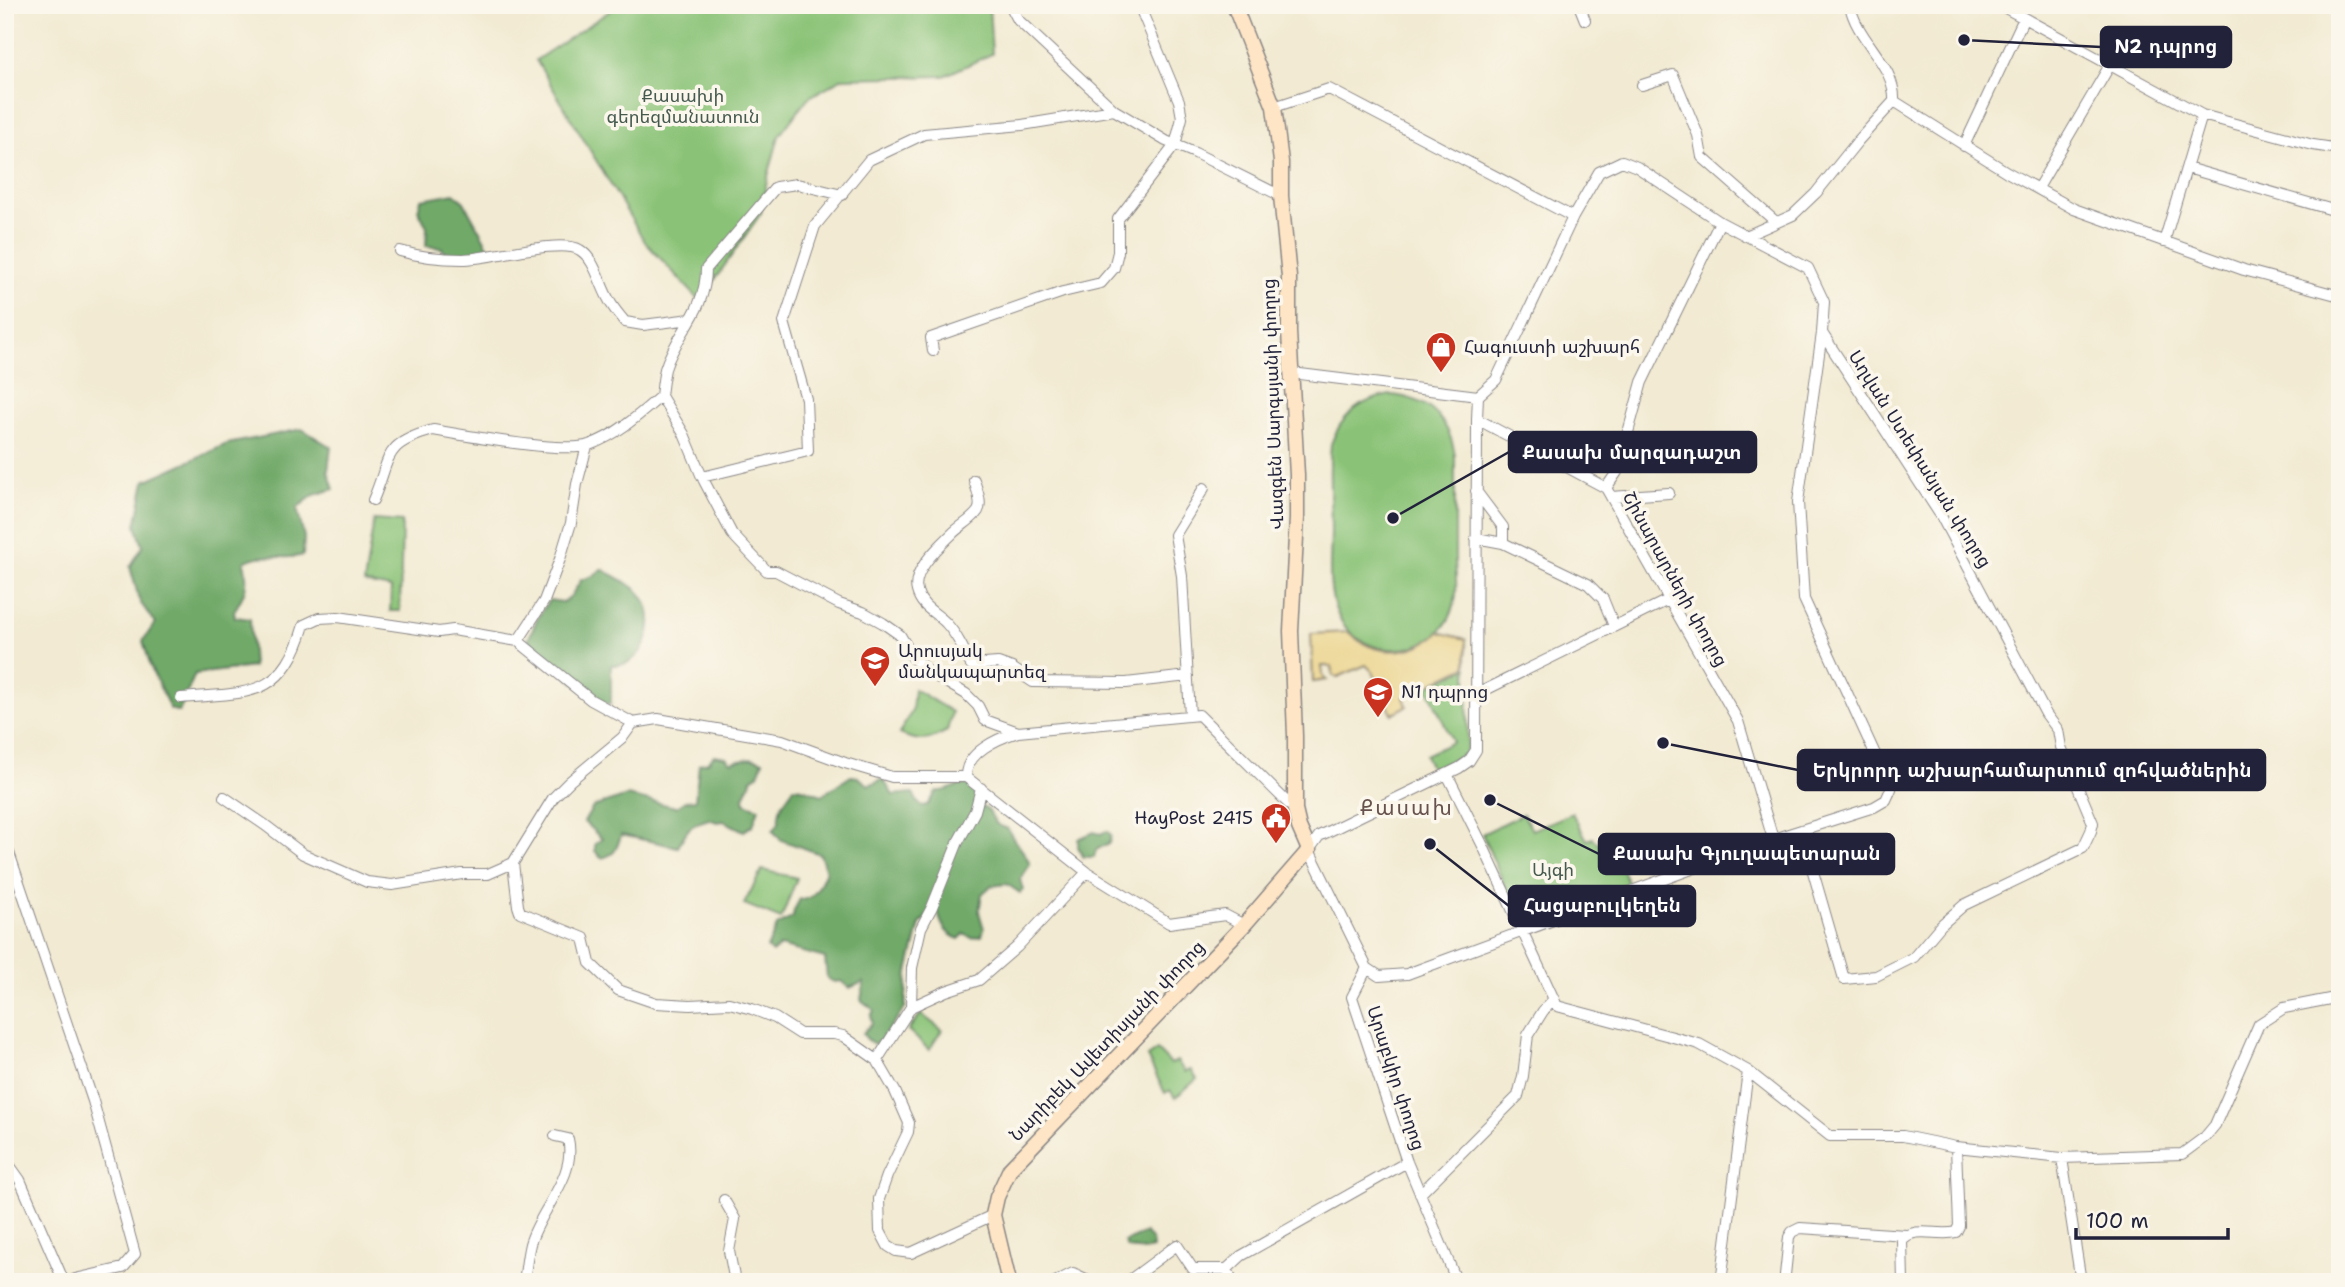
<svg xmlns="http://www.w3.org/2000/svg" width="2345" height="1287" viewBox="0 0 2345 1287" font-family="'Shantell Sans','Noto Sans Armenian',sans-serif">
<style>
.green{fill:#8ac377;stroke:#567259;stroke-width:2}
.forest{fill:#6fa968;stroke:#486652;stroke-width:2}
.sand{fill:#eeda9e;stroke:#887e6c;stroke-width:2}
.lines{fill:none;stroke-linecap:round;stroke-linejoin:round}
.street-casing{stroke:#8a8686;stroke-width:12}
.secondary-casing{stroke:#8a8686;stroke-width:17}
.street{stroke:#fff;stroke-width:10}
.secondary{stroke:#fee5c5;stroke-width:14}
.labels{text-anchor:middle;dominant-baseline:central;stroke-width:7;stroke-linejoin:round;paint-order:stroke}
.park-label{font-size:18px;fill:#465a50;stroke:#fbf7ec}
.poi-label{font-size:18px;fill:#22223b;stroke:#fbf7ec;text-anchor:start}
.street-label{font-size:18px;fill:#22223b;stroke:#fbf7ec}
.quarter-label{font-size:21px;letter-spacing:2px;fill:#67524f;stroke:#fbf7ec}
.leader{fill:none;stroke:#22223b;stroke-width:2.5}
.callout-dot{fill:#22223b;stroke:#fbf7ec;stroke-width:2.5}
.callout{fill:#22223b;stroke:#22223b;stroke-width:2.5}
.callout-label{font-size:19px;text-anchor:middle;font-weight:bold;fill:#fff}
</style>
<rect width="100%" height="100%" fill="#fbf7ec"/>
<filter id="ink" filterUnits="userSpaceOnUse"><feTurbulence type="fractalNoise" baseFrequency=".0143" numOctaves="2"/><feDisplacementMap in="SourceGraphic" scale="14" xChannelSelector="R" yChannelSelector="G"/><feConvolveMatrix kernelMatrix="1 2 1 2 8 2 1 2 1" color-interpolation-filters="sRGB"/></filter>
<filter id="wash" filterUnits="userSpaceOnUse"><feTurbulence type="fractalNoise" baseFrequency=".00686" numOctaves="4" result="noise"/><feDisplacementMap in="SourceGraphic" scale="28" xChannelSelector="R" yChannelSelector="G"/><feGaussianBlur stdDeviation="1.57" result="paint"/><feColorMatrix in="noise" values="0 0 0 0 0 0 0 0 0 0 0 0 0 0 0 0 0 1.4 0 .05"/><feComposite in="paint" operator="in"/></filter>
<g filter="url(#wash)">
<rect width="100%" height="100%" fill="#f2ead2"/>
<path class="green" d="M619 5H989L992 54 944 76 843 78 808 98 779 136 767 180 761 213 700 301 645 242 536 60Z
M1391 395C1428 398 1450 420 1455 456 1455 490 1455 524 1455 558 1455 571 1458 587 1455 601 1445 658 1362 667 1338 615 1326 590 1331 557 1331 530 1331 502 1328 473 1331 444 1341 415 1360 399 1391 395Z
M374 520 402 522 400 611H390L391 588 364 583Z
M1467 668 1468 744 1465 754 1432 770 1425 755 1453 742 1427 687Z
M914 689 952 712 947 731C926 742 922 743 899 734L912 711Z
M1572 813 1587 840 1593 838 1619 863 1629 885 1525 932 1482 834 1523 814 1532 830Z
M762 870 797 878 781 919 744 904Z
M921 1014 942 1030 929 1050 908 1030Z
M1157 1050 1171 1064 1177 1061 1185 1072 1191 1070 1197 1079 1175 1098 1170 1090 1165 1093 1147 1057Z"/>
<path class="forest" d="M454 193 464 202 492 253 455 255 445 254 442 248 426 246 427 227 418 210 421 199Z
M302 429 331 447 328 471 334 489 314 495 297 508 304 537 303 555C282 562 264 550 244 562 249 583 246 593 234 611L235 617 250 619 253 667 195 674 179 712 170 709 151 668 143 641 155 623 140 602 130 567 143 546 136 526 145 481 227 444Z
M602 569C614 576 630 583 639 592 658 612 652 650 627 663 622 665 616 665 611 665V704C592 704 544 655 528 640L538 617 549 600 563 602 571 596 581 580 593 576Z
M714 755 726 757 730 762C743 760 751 755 763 761L758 775 752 779 744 797 745 803 759 808 753 825 744 831 724 821 717 822 709 819C689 825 687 829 678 847L621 835C617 848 616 855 601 858L595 851V844L602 839 584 822 593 807 627 796 676 807 685 801 695 800 699 764 708 762Z
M851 776 858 777 869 785 883 779 893 795 913 793 918 803 922 806 928 805 937 791C948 793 956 783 969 785L976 793 981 807C993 809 990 819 998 825 1001 827 1005 827 1008 829 1013 842 1025 850 1030 864L1020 879 1023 890 1020 893 1007 884 991 886 982 894 979 912 984 929 982 936 972 938 964 934 959 939C944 934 940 922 937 908L920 924 908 972 905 1008 880 1041 874 1045 866 1038 863 1033 872 1023 871 1016 874 1010 861 1000 864 982 849 988 841 981 834 982 827 978 825 958 780 946 772 953 767 948 777 926 793 917 794 910 800 899C816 901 820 883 826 871L820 854 781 840 773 831 779 822C777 806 787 799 794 787L802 788 822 795Z
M1107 831 1111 835 1109 843 1096 850 1094 857H1083L1078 847V839L1094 832 1100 834Z
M1145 1233 1152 1240 1153 1248 1145 1250 1127 1248 1124 1242Z"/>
<path class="sand" d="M1348 632C1374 657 1413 657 1439 632L1466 639V667L1404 697 1407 706 1392 714 1373 672 1366 665 1338 677 1333 676 1332 666H1322L1323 676 1327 680 1313 682 1311 634Z"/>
</g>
<g filter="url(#ink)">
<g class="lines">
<g class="street-casing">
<path id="street" d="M1010 5 1018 20 1114 110 1166 141 1195 153 1281 196
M1579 5 1585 20
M1850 5C1856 40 1896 65 1894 101
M2000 5 2202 115 2313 145 2340 149
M1642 85 1673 75 1698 135 1702 157 1776 222
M1894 101 2007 172 2074 209 2244 270 2340 296
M1274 107 1329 89 1573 217
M1964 146 2024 18
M1622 161 1637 167 1720 222 1808 268 1824 302 1822 333 1798 502 1804 599 1891 789 1886 800 1874 807 1773 839 1407 974 1379 976 1367 968 1309 850 1319 836 1459 768 1469 761 1476 750 1477 419 1478 396 1496 380 1573 217 1599 172Z
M2187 168 2340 212
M2038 188 2110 65
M1746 236 1793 215 1816 193 1857 142 1894 101
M2164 242 2202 115
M400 251C420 257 442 259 463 259 489 259 561 238 580 250 595 259 600 285 609 300 613 308 619 315 625 322L643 325 691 319
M933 351 931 338 1063 292 1101 283 1114 268 1118 252V219L1175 145 1182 118 1179 101 1139 5
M1292 373 1478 396
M661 396 684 434 702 477 732 534 767 571H776L839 604 863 612 883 623 900 635 914 659 929 672 966 694 978 706 985 720 1018 732
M1477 419 1606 488
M587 446 577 484 571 523 560 559 544 601 518 641 591 700 633 723
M702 477 808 451 806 399 784 322 815 226 869 160 924 134 1022 125 1114 110
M974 480C976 488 983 503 978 511 972 520 960 526 953 533 940 546 911 571 917 591 921 607 935 612 946 623 957 635 964 650 971 665L998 663 1012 668 1033 682 1126 683 1188 676
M1606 488 1738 721 1773 839
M1606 488 1617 472 1642 382 1720 222
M1476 491 1503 527V543
M1611 497 1669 493
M373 500C392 456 381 445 433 430 463 435 564 454 589 445 617 435 639 415 661 396 662 388 663 378 665 369 676 333 706 312 706 269L776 187 797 184 842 195
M1476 538 1503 543 1588 584 1603 599 1614 626
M1475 695 1668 600
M181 698C248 692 282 700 304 625L319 618 338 617 439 632 453 630 518 641
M1190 716 1182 576 1175 535 1204 488
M633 723 623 737 570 781 553 798 513 863 518 906 520 912 584 938 590 963 618 990 656 1003 690 1005 729 1003 752 1009 775 1018 800 1034H834L843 1036 877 1060
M633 723 658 719 782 740 845 763 892 777H966
M1447 774 1483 846 1557 1006 1699 1044 1748 1071 1830 1136H1903L1956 1147 2062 1158 2182 1154 2205 1137 2215 1125 2259 1024 2284 1008 2340 997
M966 777C965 752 999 738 1018 732L1199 715 1295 810
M966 777 1087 872 1169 923 1225 915 1244 925
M224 797 265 825 303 854 367 882 392 885 462 874H488L513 863
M1801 830 1844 979 1876 976 1914 957 1941 925 1964 905 2083 848 2091 831 2093 823 2061 747 2058 730 2046 714 1941 516 1822 333
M5 841 93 1101 135 1254 123 1268 75 1279 74 1282
M1367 968 1352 997 1407 1162 1457 1282
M911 1007 912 968 921 928 932 907 958 842 975 811 981 788
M2062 1158 2081 1282
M5 1159 20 1180 64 1282
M1420 1194 1518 1096 1523 1076 1528 1035 1543 1011 1554 999
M724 1200 735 1219 729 1251 735 1282
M993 1215 911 1253 896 1251 888 1246 880 1231 879 1199 887 1176 908 1132 909 1123 895 1091 877 1060 911 1007 946 991 979 980 1017 947 1087 872
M1227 1269 1233 1282
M1785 1275 1789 1237 1792 1232 1800 1228 1906 1235
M524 1282C526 1269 527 1256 530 1244 540 1209 577 1177 568 1139L555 1136
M1055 1282 1073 1273 1092 1282
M1127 1282 1177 1245 1193 1269H1227L1241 1256 1407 1162
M1721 1282 1748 1071
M1903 1282 1902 1240C1915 1225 1939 1237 1956 1232L1959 1226 1956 1147"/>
</g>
<g class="secondary-casing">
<path id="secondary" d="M1009 1282 993 1215 997 1197 1010 1169 1244 925 1309 850 1299 827 1295 810V736L1291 631 1297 518V475L1289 332V277L1281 196V162L1274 107 1234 5"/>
</g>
<use href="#street" class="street"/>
<use href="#secondary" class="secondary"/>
</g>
</g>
<defs>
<g id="shop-pin" transform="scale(1.575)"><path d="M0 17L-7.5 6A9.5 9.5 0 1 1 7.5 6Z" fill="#c8321e" stroke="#fbf7ec"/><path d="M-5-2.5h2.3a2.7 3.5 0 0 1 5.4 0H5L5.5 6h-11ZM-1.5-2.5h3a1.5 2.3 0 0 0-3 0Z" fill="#fff"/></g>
<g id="school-pin" transform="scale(1.575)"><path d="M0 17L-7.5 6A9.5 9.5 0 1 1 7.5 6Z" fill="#c8321e" stroke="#fbf7ec"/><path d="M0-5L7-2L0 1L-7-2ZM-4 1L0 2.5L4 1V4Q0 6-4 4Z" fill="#fff"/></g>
<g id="civic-pin" transform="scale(1.575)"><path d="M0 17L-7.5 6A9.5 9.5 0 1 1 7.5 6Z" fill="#c8321e" stroke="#fbf7ec"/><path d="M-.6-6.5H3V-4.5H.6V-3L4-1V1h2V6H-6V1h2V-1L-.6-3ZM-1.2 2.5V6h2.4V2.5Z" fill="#fff"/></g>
</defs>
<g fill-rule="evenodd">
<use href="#shop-pin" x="1441" y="347"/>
<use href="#school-pin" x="875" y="661"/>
<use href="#school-pin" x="1378" y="692"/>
<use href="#civic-pin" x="1276" y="818"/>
</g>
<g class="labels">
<g class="park-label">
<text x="683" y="96">Քասախի<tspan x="683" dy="21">գերեզմանատուն</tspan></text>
<text x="1553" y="870">Այգի</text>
</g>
<g class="poi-label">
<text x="1464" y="347">Հագուստի աշխարհ</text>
<text x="898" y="651">Արուսյակ<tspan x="898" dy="21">մանկապարտեզ</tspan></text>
<text x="1401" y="692">N1 դպրոց</text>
<text x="1253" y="818" text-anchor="end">HayPost 2415</text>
</g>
<g class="street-label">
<text transform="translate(1273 404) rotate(-92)">Վազգեն Սարգսյանի փողոց</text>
<text transform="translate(1920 459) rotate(58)">Աղվան Ստեփանյան փողոց</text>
<text transform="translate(1675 579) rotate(61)">Շինարարների փողոց</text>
<text transform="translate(1107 1041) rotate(-46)">Նարիբեկ Ավետիսյանի փողոց</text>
<text transform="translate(1396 1078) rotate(72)">Արաբկիր փողոց</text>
</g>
<g class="quarter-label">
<text x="1407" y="808">Քասախ</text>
</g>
</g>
<path class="leader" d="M1964 40L2101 47M1393 518L1509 452M1663 743L1798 770M1490 800L1599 854M1430 844L1509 906"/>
<g class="callout-dot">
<circle cx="1964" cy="40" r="7"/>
<circle cx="1393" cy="518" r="7"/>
<circle cx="1663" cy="743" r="7"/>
<circle cx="1490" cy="800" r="7"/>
<circle cx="1430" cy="844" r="7"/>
</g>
<g class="callout">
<rect x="2101" y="27" width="130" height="40" rx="7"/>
<rect x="1509" y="432" width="247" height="40" rx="7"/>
<rect x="1798" y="750" width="467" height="40" rx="7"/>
<rect x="1599" y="834" width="295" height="40" rx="7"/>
<rect x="1509" y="886" width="186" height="40" rx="7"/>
</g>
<g class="callout-label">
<text x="2166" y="53">N2 դպրոց</text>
<text x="1632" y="459">Քասախ մարզադաշտ</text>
<text x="2032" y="777">Երկրորդ աշխարհամարտում զոհվածներին</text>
<text x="1747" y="860">Քասախ Գյուղապետարան</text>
<text x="1602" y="912">Հացաբուլկեղեն</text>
</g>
<rect width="2345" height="1287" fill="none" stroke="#fbf7ec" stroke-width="28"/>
<path d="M2076 1228v10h152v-10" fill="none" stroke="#22223b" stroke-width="3.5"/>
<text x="2086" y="1228" font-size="21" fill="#22223b" stroke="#fbf7ec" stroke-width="5" paint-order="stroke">100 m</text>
</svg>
